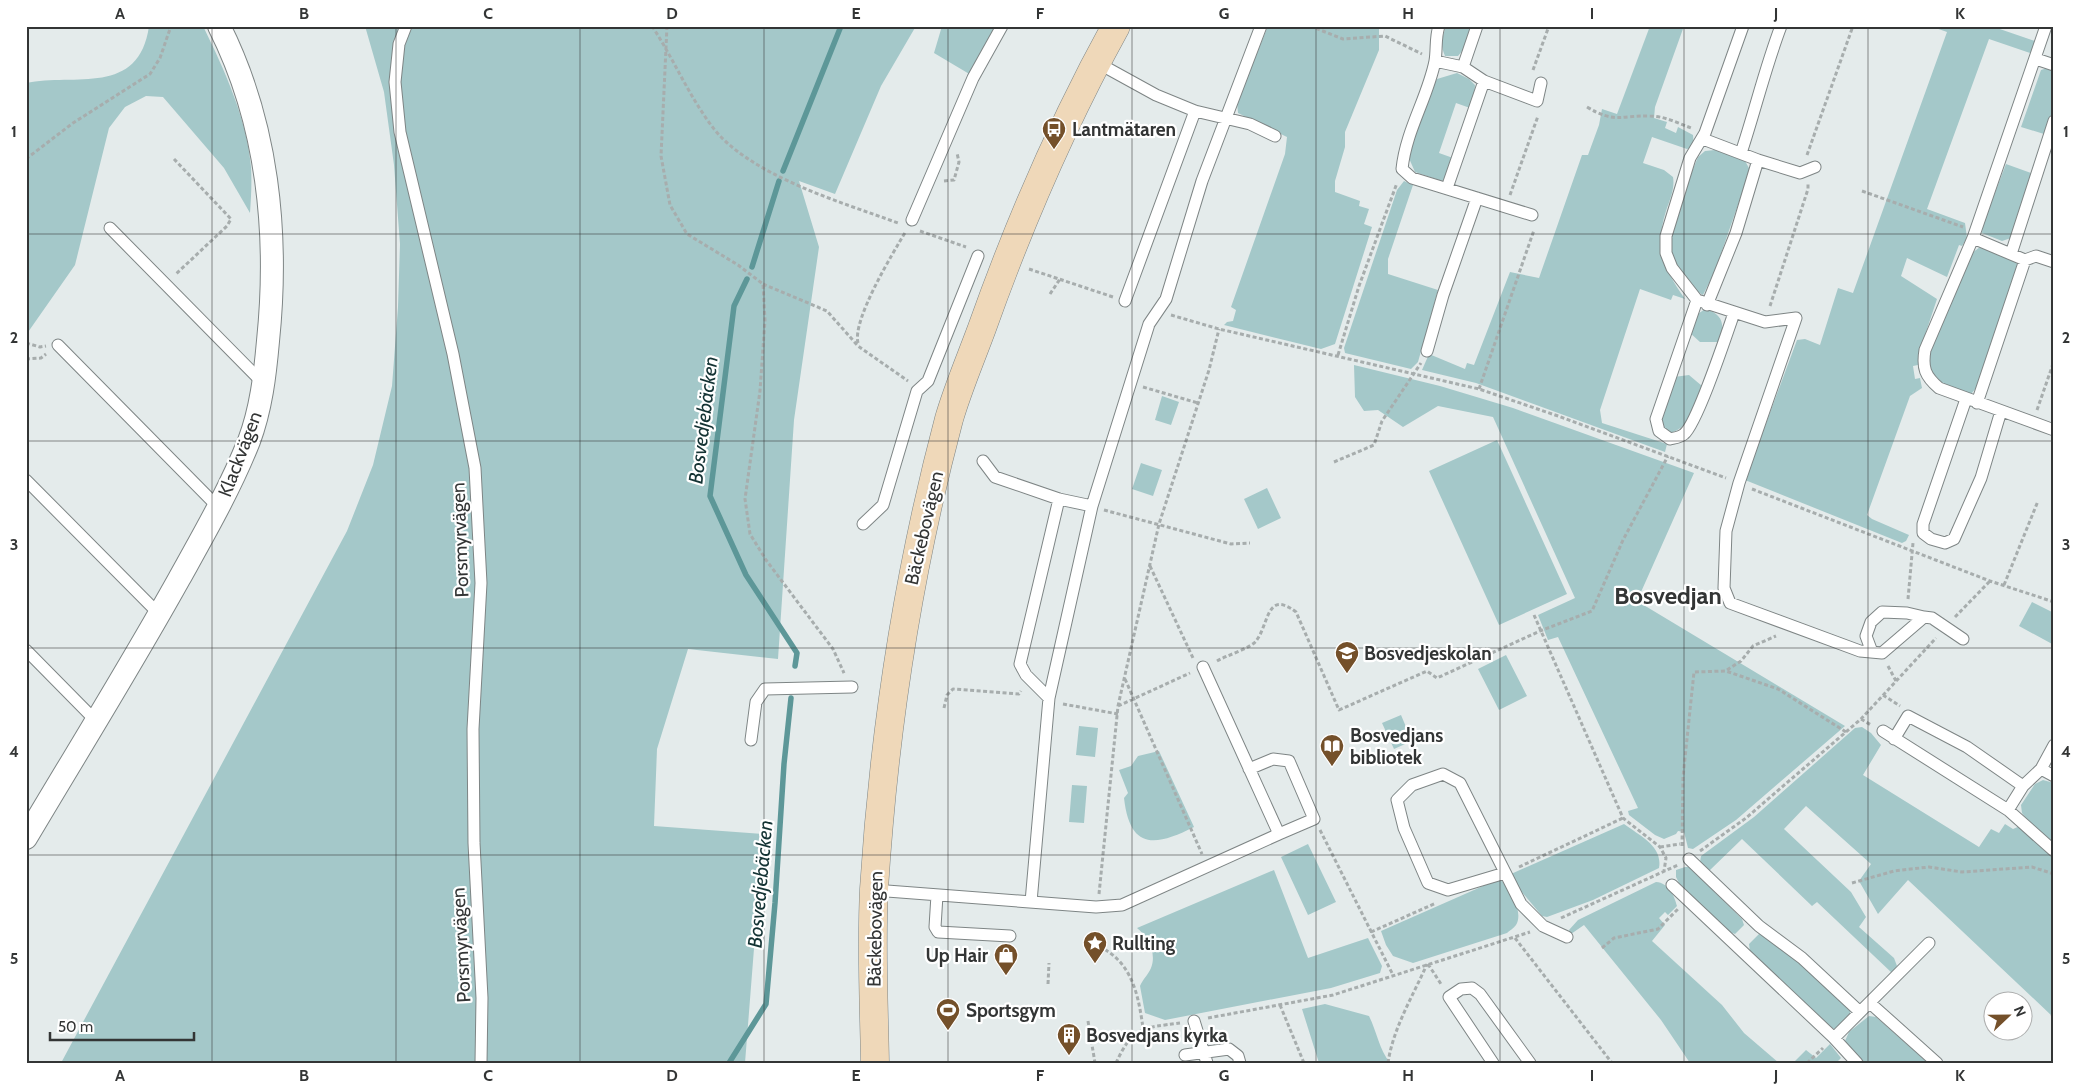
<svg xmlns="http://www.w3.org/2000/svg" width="2080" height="1089" viewBox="0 0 2080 1089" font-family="Cabin,sans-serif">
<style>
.green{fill:#a4c8c9}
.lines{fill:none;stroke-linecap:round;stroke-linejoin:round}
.stream{stroke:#5d9798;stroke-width:5.5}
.lane-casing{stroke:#7e8585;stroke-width:13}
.street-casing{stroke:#7e8585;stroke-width:24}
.secondary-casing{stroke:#7e8585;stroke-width:29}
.path{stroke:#a7adad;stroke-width:3;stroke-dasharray:4 2.5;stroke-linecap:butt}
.lane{stroke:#fff;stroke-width:11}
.street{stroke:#fff;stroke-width:22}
.secondary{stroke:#efd8b9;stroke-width:28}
.grid{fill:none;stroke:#333535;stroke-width:1;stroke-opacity:0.55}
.labels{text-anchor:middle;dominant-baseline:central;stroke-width:4.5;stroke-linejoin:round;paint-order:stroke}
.poi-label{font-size:19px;font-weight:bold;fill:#333535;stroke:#fff;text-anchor:start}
.street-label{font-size:19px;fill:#333535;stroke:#fff}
.water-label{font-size:20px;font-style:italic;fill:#143334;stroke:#fff}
.district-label{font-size:24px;font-weight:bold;fill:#333535;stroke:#fff}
.neatline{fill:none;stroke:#333535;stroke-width:2}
.grid-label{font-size:16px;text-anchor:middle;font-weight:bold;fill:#333535}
</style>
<rect width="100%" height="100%" fill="#e4ebeb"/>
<path class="green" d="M149 26H203C224 69 247 119 251 167 252 183 251 198 250 213L224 168 163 97 146 96 125 107 109 128 75 265 26 335V83C75 73 139 97 149 26Z
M365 26H916L881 86 835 194 799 181 819 247 794 420 778 659 688 649 657 749 654 826 763 834 745 1063H61L347 531 373 465 392 386 398 307 400 244 394 165 384 92Z
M942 26H997L971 75 934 53Z
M1268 26H1379V50L1345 132V147L1335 181V192L1360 201 1359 206 1369 209 1364 224 1372 227 1335 344 1321 349 1224 325 1227 322 1233 321 1236 310 1231 307 1285 154 1287 137 1238 113 1237 103Z
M1446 26H1472L1463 50 1458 56H1445C1440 45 1442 38 1446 26Z
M1650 26H1684L1655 107 1654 118 1667 122 1665 128 1676 133 1678 127 1693 135 1694 147 1687 149 1652 137 1643 163 1664 170 1673 177C1675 189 1670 199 1666 211 1654 248 1664 269 1685 299L1673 295 1671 300 1640 289 1600 410 1602 423 1667 444 1665 452 1476 383 1422 370 1429 354 1465 369 1467 363 1474 365 1510 272 1539 278 1582 155H1588L1599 125 1602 109 1617 114Z
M1930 26H1991L2035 41 2036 49 2030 53 1989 39 1927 209 1965 223 1967 238 1962 246 1959 245 1947 277 1907 258 1901 276 1937 299 1923 341 1918 365 1913 366 1915 379 1920 378 1922 388 1910 396 1867 515 1872 519 1909 535 1906 541 1902 543 1745 480 1797 340 1805 339 1820 345 1838 288 1853 293 1947 32Z
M2047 68 2054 71V107L2044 134 2021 127 2041 70Z
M1457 73 1469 79 1475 85 1474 98 1470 108 1456 103 1439 153 1453 158 1448 174 1442 181 1415 172 1408 156 1430 92 1437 79Z
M1715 150 1744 159 1750 170 1715 271 1703 295C1688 286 1674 271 1671 253 1667 230 1689 179 1698 157L1705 151Z
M2006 164 2031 173 2011 238 2002 241 1982 233 1983 224Z
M1404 181 1413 185 1388 259V274L1438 290 1418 362 1411 369 1345 353 1344 348 1397 190Z
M1980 247 2013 257 2017 264 2016 279 1977 387 1971 394C1946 385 1928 383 1929 352L1972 253Z
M1705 309C1724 314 1725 326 1719 342H1700L1689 332 1695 316Z
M1354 365 1440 386 1513 408 1694 473 1637 601 1845 726 1736 820 1693 849 1688 848 1684 832 1678 831 1676 834 1664 839 1655 835 1629 815 1628 811 1638 808 1558 637 1548 640 1538 615 1575 598 1493 417 1438 406 1403 427 1378 410 1364 411 1355 397Z
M1689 375 1702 386C1696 404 1689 432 1667 433 1652 417 1668 395 1674 377Z
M1162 396 1179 402 1171 425 1155 420Z
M1497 440 1567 594 1499 625 1429 471Z
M1141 463 1162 470 1153 496 1132 489Z
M1267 488 1281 518 1258 529 1244 499Z
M2032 602 2054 613V645L2019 626Z
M1506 655 1527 696 1499 710 1478 669Z
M1401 715 1412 741 1394 749 1382 723Z
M1079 726 1098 728 1095 757 1076 755Z
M1862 727 1871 733 1881 745 1863 775 1979 847 1991 829 1999 833 2005 824 2013 829 2020 826 2054 859 2052 1016 1908 880 1878 914 1859 881 1871 864 1806 806 1784 829 1851 892 1866 917 1859 927 1894 958 1897 966 1892 973 1817 902 1812 906 1742 839 1708 872 1700 862 1701 856 1754 817 1855 728Z
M1159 751 1194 827C1156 846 1130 851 1124 798L1128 793 1119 770 1131 766 1138 756Z
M2043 780 2054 783V843L2029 822 2022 813 2021 805 2035 784Z
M1072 785 1087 786 1084 823 1069 822Z
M1624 824C1640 836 1663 846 1659 868L1593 900 1547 917 1542 916 1521 891 1511 874Z
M1308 844 1336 902 1308 915 1281 857Z
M1685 867H1689L1742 919 1744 925 1735 934 1730 932 1680 885 1676 877V870Z
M1274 870 1308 958 1368 938 1382 966 1380 973 1331 988 1165 1020 1145 1013 1140 986C1143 979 1148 975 1151 968 1157 953 1148 937 1137 928Z
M1499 879C1510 887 1524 912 1516 925 1514 928 1509 931 1507 933L1413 963 1393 956 1386 945 1381 931Z
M1656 882C1669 883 1674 895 1677 906L1668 915 1665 912 1659 918 1665 925 1652 941 1722 1005 1744 1033 1779 1063H1690L1661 1020 1584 925 1571 934 1569 930 1578 920Z
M1759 934H1765L1796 959 1850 1011V1019L1835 1029 1823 1026 1750 952 1749 944Z
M1325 1004 1369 1016C1377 1032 1379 1049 1390 1063H1319L1302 1009Z
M1869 1016 1876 1017 1928 1063H1862L1848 1048 1845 1041 1849 1032Z
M1830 1044 1841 1058 1836 1063H1793L1806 1050 1816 1058Z"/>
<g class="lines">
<path class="stream" d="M783 171 841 26
M752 267 779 181
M747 279 734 306 710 496 746 575 797 653 795 666
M729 1063 766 1004 775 903 784 764 791 698"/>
<g class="lane-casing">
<path id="lane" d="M406 26 399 44 395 82 400 132 453 354 475 468 481 583 473 729 474 843 482 998 481 1063
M1439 26C1435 38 1437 49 1435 61 1428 97 1406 130 1402 169L1412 178 1532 215
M1743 26 1705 133 1690 158 1666 236V253L1672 268 1697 300 1765 322 1796 318 1739 483 1726 531 1724 588 1730 603 1860 651 1882 653 1924 617 1932 618 1963 639
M2046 26 1973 238 1925 350C1922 368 1925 376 1939 388L2054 430
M2036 59 2054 65
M1435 61 1463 67 1484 81 1537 101 1541 83
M1096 62 1156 95 1195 111 1250 124 1275 136
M1463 67 1477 26
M1703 139 1758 160 1800 173 1815 167
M1741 153C1755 111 1765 68 1781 26
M1447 188 1484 81
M912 220 973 78 1002 26
M110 228 263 383
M1973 238 2025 260 2036 256 2054 262
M2011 254 2054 121
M1697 300 1656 419 1659 431 1670 439C1674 438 1681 437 1684 434 1697 424 1727 333 1734 313
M1125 301 1195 111
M1707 305 1736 233 1758 160
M58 345 218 507
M1427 351 1443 295 1477 198
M1966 399 1923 524V533L1931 539 1945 543 1954 539 1981 478 2001 411
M1977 403 2025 260
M983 461 995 477 1059 499 1092 506
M26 480 159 614
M863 524 883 505 917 391 928 381 978 256
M26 650 96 721
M1872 652 1866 636 1871 622 1882 612 1907 613 1924 617
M1049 698 1026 675 1020 664 1059 499
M1883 731 2008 810 2054 851
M1894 739 1908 716 1967 747 2023 786
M751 740 756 702 765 689 852 687
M1249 769 1273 759 1289 761 1314 819 1279 834
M2041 769 2054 776
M2008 810 2023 786 2041 769 2054 745
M1689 859 1759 926 1802 958 1860 1012
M1505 873 1448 890 1428 883 1404 828 1397 800 1412 785 1443 774 1460 783 1521 904 1543 926 1567 937
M1672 885 1834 1038 1857 1063
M874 890 1096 907 1122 905 1279 834 1203 667
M937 895 935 927 938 932 1010 936
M1031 902 1049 698 1092 506 1149 324 1166 299 1202 181 1261 26
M1870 1003 1937 1063
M1194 1021 1207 1063
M1834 1038 1929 943
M1185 1055 1229 1049 1238 1056 1240 1063
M1493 1063 1449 997 1461 989 1472 988 1480 994 1530 1063"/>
</g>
<g class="street-casing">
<path id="street" d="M26 838C77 752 130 667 179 579 204 534 230 489 249 441 261 409 265 375 268 341 279 234 268 123 219 26"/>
</g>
<g class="secondary-casing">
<path id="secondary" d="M875 1063C874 1005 871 947 874 889 884 730 908 573 949 419 958 388 971 358 982 328 1019 224 1063 122 1116 26"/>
</g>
<path class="path" d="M652 26C673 58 688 94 711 125 747 175 841 202 898 223
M667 26 661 156 670 205 687 234 738 265 763 284 765 320 760 391 745 499 750 534 766 560 833 649 844 673
M1310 26 1343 39 1385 36 1422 54
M1533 70 1549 26
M1587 107C1615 124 1621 115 1650 116 1664 116 1678 123 1691 128
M1807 155 1853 26
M26 159 73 123 150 74 160 58 171 26
M174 159 231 219 227 226 176 274
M944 181 954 180 959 162 957 153
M1862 191 1963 227
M1510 195 1538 116
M920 231 966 247
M1029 269 1113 297
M763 284 827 311 858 346 908 381
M1050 294 1060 279
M1770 306 1808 189V184
M1171 315 1219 329 1479 389 1558 416 1726 478
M26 343 40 347 46 346
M858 343C852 320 893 253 906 231
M1338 355 1359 286 1397 183
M26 359 41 358 46 354
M1143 387 1198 403
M1479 389 1534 230
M2037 410 2054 361
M1334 462 1374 445 1382 421 1421 363
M1752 489 1990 581 2054 602
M1104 510 1231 544 1250 543
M1150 566 1193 658
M2004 585 2038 501
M1908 599 1913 543
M1534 615 1623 818 1660 847 1666 858 1664 871
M1955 617 1990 581
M1217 661C1225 656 1251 648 1256 641 1269 625 1266 589 1296 612L1339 710 1427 671 1437 678 1540 631 1592 611 1623 540 1668 456
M1888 666 1896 681
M1727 670 1741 661 1753 646 1776 636
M1125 679 1202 854
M1883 695 1900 706
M1063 704 1118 714
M1118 706 1190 673
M944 708 947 695 953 689 1019 694 1021 691
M1861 719 1871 725
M1320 830 1393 975
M1682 846 1683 777 1694 672 1726 671 1778 689 1846 732
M1660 847 1680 844
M1700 851 1746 818 1861 719 1936 638
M1519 867 1623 818
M1852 883 1894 871 1929 867 1962 872 2032 867 2054 874
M1099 894 1118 706 1159 524 1209 370 1219 329
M1561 918 1678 865
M1371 932 1436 903
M1515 938 1612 1063
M1093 944C1131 958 1138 992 1143 1028
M1602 948 1614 938 1658 929 1678 909
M1428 964 1441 984
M1048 984 1049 963
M1280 1005 1304 1063
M2052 1016 2054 1011
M1208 1018 1333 995 1530 932
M1088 1021 1095 1063
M1116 1063C1133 1026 1143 1028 1180 1023
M1388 1063C1393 1028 1413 996 1427 964
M1807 1063 1823 1048"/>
<use href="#lane" class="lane"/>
<use href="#street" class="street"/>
<use href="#secondary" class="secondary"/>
</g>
<path class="grid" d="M212 26V1063M396 26V1063M580 26V1063M764 26V1063M948 26V1063M1132 26V1063M1316 26V1063M1500 26V1063M1684 26V1063M1868 26V1063M26 234H2054M26 441H2054M26 648H2054M26 855H2054"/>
<defs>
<g id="bus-pin" transform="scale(1.25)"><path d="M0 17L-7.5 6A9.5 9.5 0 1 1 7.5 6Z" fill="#74502a" stroke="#fff"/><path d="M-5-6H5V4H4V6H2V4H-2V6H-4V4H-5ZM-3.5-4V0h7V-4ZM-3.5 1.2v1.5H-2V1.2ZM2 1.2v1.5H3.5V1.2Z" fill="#fff"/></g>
<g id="school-pin" transform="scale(1.25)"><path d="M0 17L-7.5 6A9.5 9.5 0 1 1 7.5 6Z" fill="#74502a" stroke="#fff"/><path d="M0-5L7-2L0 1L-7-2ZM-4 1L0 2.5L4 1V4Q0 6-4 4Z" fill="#fff"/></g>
<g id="library-pin" transform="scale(1.25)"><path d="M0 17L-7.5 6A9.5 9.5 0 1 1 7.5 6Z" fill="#74502a" stroke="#fff"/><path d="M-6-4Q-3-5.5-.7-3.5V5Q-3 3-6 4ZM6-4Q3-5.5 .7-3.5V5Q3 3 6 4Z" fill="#fff"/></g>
<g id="sight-pin" transform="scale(1.25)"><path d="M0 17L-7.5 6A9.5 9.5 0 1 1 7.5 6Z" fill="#74502a" stroke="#fff"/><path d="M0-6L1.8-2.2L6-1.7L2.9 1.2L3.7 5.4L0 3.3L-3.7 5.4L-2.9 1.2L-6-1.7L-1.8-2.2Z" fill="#fff"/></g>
<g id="shop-pin" transform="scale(1.25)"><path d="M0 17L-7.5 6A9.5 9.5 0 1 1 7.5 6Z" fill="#74502a" stroke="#fff"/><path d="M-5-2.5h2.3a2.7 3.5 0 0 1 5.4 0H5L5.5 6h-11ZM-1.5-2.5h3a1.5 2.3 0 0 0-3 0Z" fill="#fff"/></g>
<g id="stadium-pin" transform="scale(1.25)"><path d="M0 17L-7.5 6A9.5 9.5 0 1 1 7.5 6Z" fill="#74502a" stroke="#fff"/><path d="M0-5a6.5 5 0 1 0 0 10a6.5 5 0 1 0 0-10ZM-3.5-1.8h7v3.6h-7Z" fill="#fff"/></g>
<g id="building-pin" transform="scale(1.25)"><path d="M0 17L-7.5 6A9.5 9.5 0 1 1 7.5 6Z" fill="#74502a" stroke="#fff"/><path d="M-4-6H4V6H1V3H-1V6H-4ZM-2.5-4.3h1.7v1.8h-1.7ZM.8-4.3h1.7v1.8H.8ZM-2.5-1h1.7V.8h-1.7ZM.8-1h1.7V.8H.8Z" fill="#fff"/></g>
</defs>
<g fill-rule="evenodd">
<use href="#bus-pin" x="1054" y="129"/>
<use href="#school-pin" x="1347" y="653"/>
<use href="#library-pin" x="1332" y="746"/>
<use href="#sight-pin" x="1095" y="943"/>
<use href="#shop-pin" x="1006" y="955"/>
<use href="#stadium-pin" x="948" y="1010"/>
<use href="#building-pin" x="1069" y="1035"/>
</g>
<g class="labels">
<g class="poi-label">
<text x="1072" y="129">Lantmätaren</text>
<text x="1364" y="653">Bosvedjeskolan</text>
<text x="1350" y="735">Bosvedjans<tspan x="1350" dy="22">bibliotek</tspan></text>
<text x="1112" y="943">Rullting</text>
<text x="988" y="955" text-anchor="end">Up Hair</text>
<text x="966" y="1010">Sportsgym</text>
<text x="1086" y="1035">Bosvedjans kyrka</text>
</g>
<g class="street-label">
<text transform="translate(240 454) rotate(-69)">Klackvägen</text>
<text transform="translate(924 528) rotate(-77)">Bäckebovägen</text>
<text transform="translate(460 540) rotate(-92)">Porsmyrvägen</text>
<text transform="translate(875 929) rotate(-89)">Bäckebovägen</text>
<text transform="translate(461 945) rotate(-93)">Porsmyrvägen</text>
</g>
<g class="water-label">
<text transform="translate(703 420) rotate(-83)">Bosvedjebäcken</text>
<text transform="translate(760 884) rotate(-85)">Bosvedjebäcken</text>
</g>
<g class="district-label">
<text x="1668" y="595">Bosvedjan</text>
</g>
</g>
<rect width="2080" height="1089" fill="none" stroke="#ffffff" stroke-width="55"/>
<g transform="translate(2008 1016) rotate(68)"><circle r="24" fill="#ffffff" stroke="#adaeae"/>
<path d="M0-4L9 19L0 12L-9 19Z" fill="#74502a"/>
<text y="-8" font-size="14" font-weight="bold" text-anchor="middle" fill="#333535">N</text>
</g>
<path d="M50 1032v8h144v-8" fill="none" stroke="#333535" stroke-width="2.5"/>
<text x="58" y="1032" font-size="15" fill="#333535" stroke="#ffffff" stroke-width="4" paint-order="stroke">50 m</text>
<rect x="28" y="28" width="2024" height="1034" class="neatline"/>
<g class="grid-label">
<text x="120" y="19">A</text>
<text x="304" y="19">B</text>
<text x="488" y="19">C</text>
<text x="672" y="19">D</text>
<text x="856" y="19">E</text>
<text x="1040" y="19">F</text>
<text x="1224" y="19">G</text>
<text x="1408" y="19">H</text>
<text x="1592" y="19">I</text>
<text x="1776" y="19">J</text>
<text x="1960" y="19">K</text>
<text x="14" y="137">1</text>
<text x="2066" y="137">1</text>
<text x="14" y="343">2</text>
<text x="2066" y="343">2</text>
<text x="14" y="550">3</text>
<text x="2066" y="550">3</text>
<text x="14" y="757">4</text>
<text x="2066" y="757">4</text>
<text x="14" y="964">5</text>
<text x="2066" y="964">5</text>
<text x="120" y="1081">A</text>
<text x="304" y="1081">B</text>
<text x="488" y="1081">C</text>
<text x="672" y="1081">D</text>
<text x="856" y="1081">E</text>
<text x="1040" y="1081">F</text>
<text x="1224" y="1081">G</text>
<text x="1408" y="1081">H</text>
<text x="1592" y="1081">I</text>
<text x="1776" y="1081">J</text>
<text x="1960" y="1081">K</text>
</g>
</svg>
